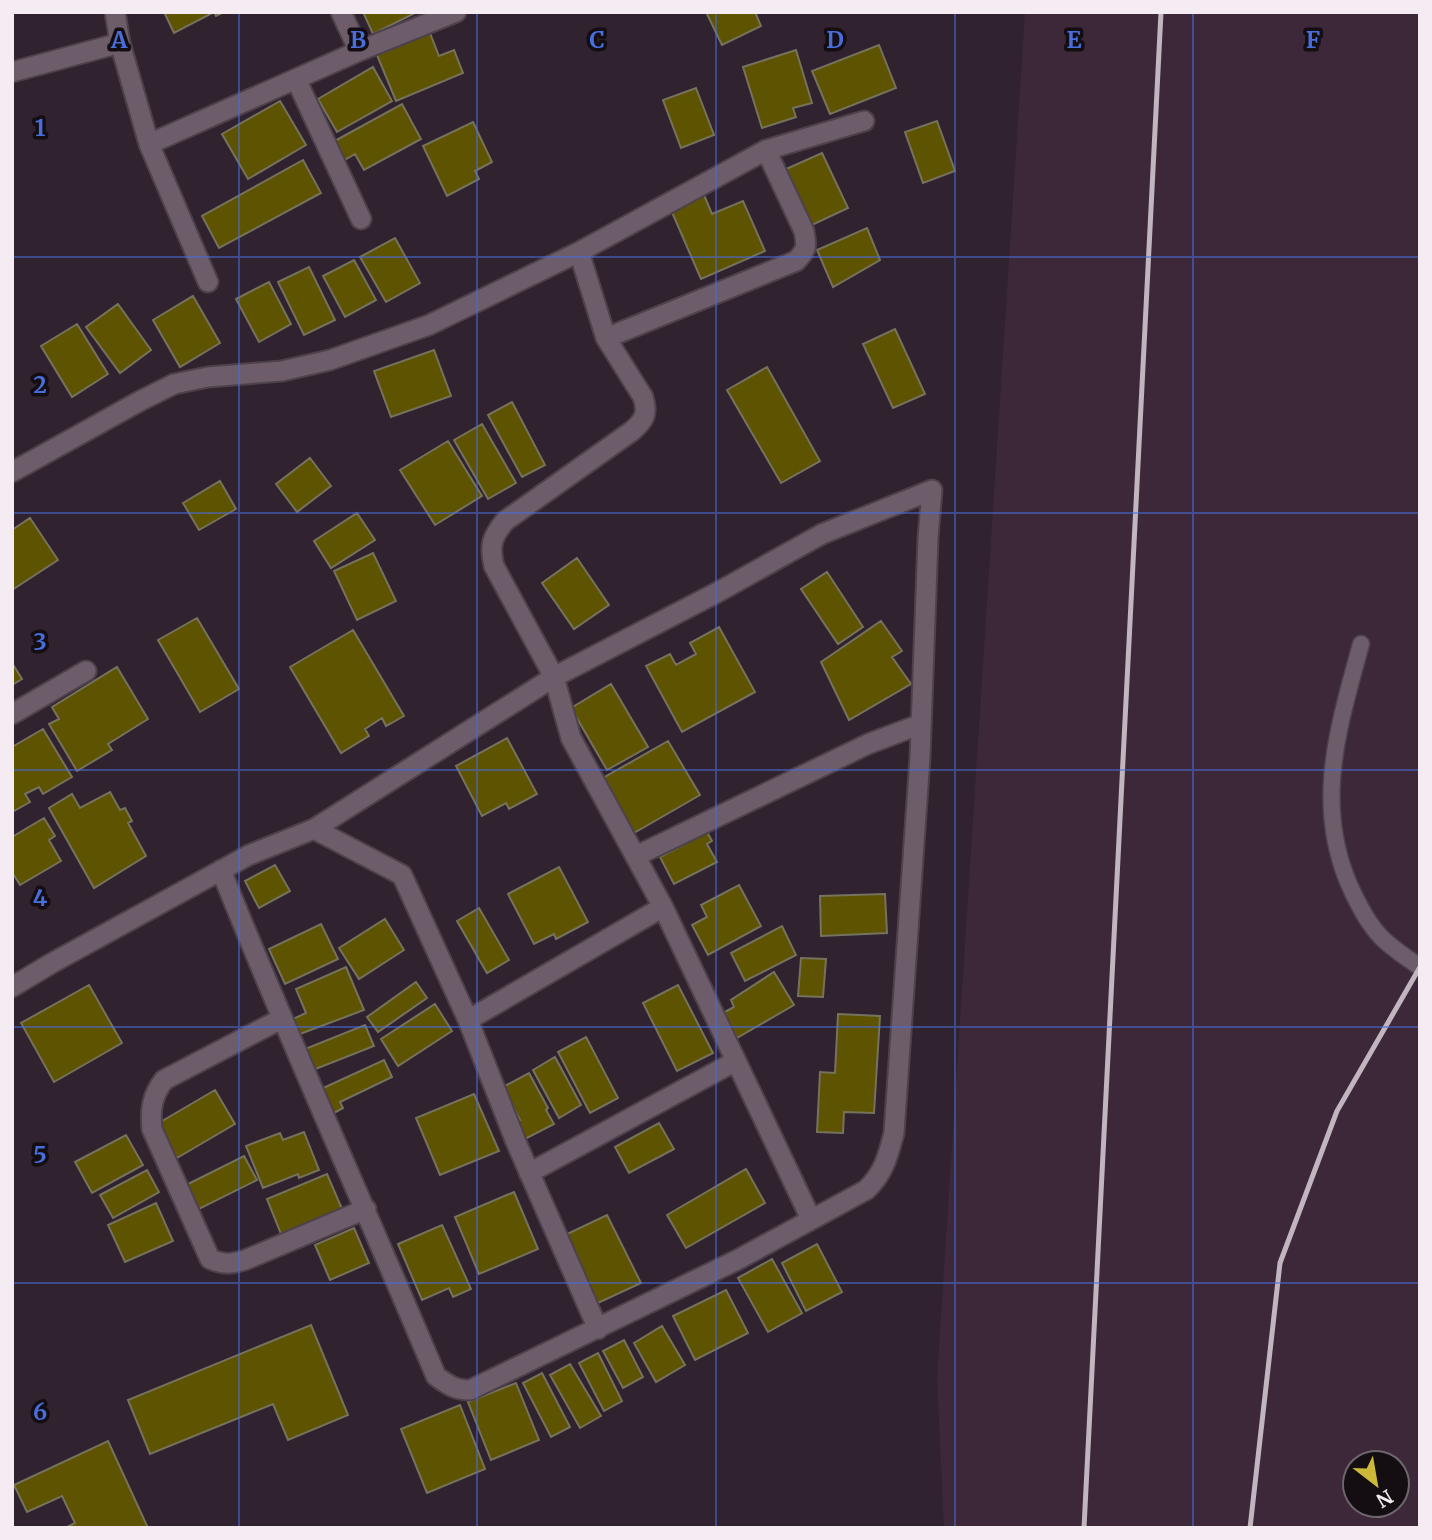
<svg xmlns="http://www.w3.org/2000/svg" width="1432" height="1540" viewBox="0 0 1432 1540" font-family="Merriweather,serif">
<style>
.built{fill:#3c2838;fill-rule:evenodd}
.building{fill:#5e5301;stroke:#75725e;stroke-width:2}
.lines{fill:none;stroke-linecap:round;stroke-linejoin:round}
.service-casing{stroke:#4d414b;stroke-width:19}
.minor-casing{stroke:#4d414b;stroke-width:23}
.service{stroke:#6d5c6a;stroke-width:16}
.minor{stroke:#6d5c6a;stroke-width:19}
.rail{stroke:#c1b6bf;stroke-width:5}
.grid{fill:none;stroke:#486ddd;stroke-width:2;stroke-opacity:0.55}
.grid-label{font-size:23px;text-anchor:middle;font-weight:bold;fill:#486ddd;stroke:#140e13;stroke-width:7;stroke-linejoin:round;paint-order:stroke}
</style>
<rect width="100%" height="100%" fill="#30222e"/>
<path class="built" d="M1025 12H1420V1528H944L937 1378ZM1355 1463H1397V1505H1355Z"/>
<path class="building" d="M164 12H224L216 16 214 12 174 33Z
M363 12H417L373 34Z
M706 12H755L761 26 722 45Z
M430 33 439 56 454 50 463 73 396 101 377 55Z
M879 45 896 88 830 114 812 71Z
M796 50 812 103 793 108 796 117 762 128 743 67Z
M373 67 392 101 337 132 318 99Z
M696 88 714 135 681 148 663 100Z
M280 101 306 145 248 179 222 134Z
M402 104 421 139 364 170 355 154 341 162 331 143Z
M937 121 955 171 923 183 905 132Z
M473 122 492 162 475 171 479 179 447 196 423 146Z
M822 153 848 208 812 225 786 169Z
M303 160 321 193 219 248 202 216Z
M704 195 712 214 743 201 765 251 701 279 671 210Z
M867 228 880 260 833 287 817 250Z
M395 238 420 283 386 302 360 257Z
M354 260 376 300 345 317 323 276Z
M309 267 335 320 304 335 278 282Z
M269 282 291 324 259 342 236 299Z
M193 296 220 343 180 367 153 320Z
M118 304 151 350 120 373 86 327Z
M77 324 108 374 72 397 41 346Z
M895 329 925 394 893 408 863 344Z
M434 350 451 396 391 417 374 371Z
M767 367 820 461 781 483 727 390Z
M512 402 545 465 522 477 488 415Z
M482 424 516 483 488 499 454 440Z
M448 441 482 496 435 525 400 470Z
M310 458 331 486 297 512 276 484Z
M220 481 236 509 199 530 183 503Z
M357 513 375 540 331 568 314 541Z
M30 518 58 560 12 590V530Z
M373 553 396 601 357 620 334 571Z
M577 558 609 605 574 629 542 583Z
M827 572 863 627 838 644 801 589Z
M197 618 239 689 200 712 158 640Z
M881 621 902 651 892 657 911 684 849 720 821 662Z
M719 627 755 692 682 732 646 666 670 654 676 665 696 654 690 643Z
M353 630 404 716 386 726 382 718 365 729 369 736 341 753 290 667Z
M12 663 22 679 12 685Z
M117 667 148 719 108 744 112 750 77 771 49 724 59 719 52 707Z
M611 684 648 747 607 770 571 708Z
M43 729 72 777 43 794 39 787 25 794 30 802 12 812V747Z
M507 738 537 794 509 809 506 803 482 816 456 766Z
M668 741 700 795 634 833 603 778Z
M110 792 120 810 125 808 132 821 128 823 146 856 94 888 49 808 72 794 80 808Z
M44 818 55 836 49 840 61 861 20 885 12 872V837Z
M707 832 712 841 707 844 717 862 674 884 660 857Z
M275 865 290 891 259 908 245 881Z
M559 867 588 922 556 939 554 934 534 944 508 894Z
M739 885 761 926 708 955 692 925 707 917 701 905Z
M885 894 887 933 821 936 820 896Z
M479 908 509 960 487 973 457 921Z
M385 919 404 950 359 979 339 948Z
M321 924 338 959 285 984 269 949Z
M782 926 796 955 745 981 731 953Z
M801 958 826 959 823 997 798 996Z
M346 967 364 1010 300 1034 293 1019 306 1013 296 989Z
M774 972 794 1005 737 1038 723 1013 734 1007 731 1000Z
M416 982 427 998 378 1032 367 1017Z
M89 985 122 1043 54 1082 21 1023Z
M678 985 713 1053 677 1071 643 1003Z
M435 1004 452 1031 398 1066 381 1039Z
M838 1014 880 1016 874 1113 844 1112 843 1133 817 1132 820 1072 835 1073Z
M365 1025 374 1046 308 1072 300 1051Z
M586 1037 618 1098 590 1113 558 1052Z
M555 1057 581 1105 559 1118 533 1070Z
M384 1060 392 1077 340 1102 343 1108 332 1114 321 1089Z
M529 1073 548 1108 546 1110 554 1124 523 1140 514 1123 520 1120 503 1087Z
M215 1090 235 1124 177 1158 157 1124Z
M474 1094 499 1151 440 1175 416 1118Z
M659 1123 674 1149 629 1173 615 1147Z
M304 1132 319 1170 299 1178 298 1174 263 1188 246 1146 280 1133 283 1140Z
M126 1135 143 1165 92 1193 75 1162Z
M244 1156 257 1180 193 1212 182 1187Z
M746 1169 765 1203 686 1248 667 1215Z
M147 1170 159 1192 113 1218 100 1195Z
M327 1174 342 1209 281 1234 267 1199Z
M514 1192 538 1249 479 1274 455 1217Z
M156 1203 173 1241 125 1262 108 1225Z
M607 1215 641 1283 598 1303 565 1235Z
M442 1225 471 1289 453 1297 449 1288 422 1300 398 1244Z
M354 1228 369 1263 330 1280 315 1245Z
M817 1244 842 1292 806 1311 782 1263Z
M772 1259 802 1313 768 1332 738 1278Z
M726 1290 748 1333 695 1360 673 1316Z
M311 1325 348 1415 288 1440 273 1404 150 1454 128 1400Z
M662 1326 685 1365 656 1382 634 1343Z
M624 1340 643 1377 623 1388 603 1351Z
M598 1353 622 1401 604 1411 579 1363Z
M570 1364 601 1416 580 1428 550 1375Z
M542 1373 570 1427 551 1437 523 1383Z
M516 1383 539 1440 491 1460 468 1402Z
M460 1405 485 1469 427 1493 401 1429Z
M108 1441 148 1528H65L75 1523 62 1496 27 1512 14 1485Z"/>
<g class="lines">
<g class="service-casing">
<path id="service" d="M1361 644C1338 729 1312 808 1353 893 1361 909 1369 925 1382 938 1393 949 1407 958 1420 967"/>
</g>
<g class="minor-casing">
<path id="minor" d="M115 12 120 43 149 144 359 51 456 12
M341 12 359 51
M12 72 120 43
M296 79 361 219
M149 144 208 282
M606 338 796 261C807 250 807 246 804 231L766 150
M12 472 140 401 174 384 208 377 282 371 330 360 429 325 579 252 766 150 864 121
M12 714 86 671
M314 829 554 677 494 566C489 545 492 537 505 521L632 431C645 420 648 413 643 397L606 338 579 252
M636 856 868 744 921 724
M663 907 811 1219
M12 987 52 963 249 855 314 829 402 875 468 1020 663 907 571 738 554 677 718 592 822 534 932 490 928 538 920 757 894 1133C888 1156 884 1173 866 1190L739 1259 470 1390C455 1390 448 1385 436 1376 365 1207 289 1040 221 870
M281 1019 164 1080C152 1096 150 1109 152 1129L210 1259C224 1265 231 1264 245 1260L366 1209
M468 1020 516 1142 598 1329
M529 1173 736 1061"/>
</g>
<use href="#service" class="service"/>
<use href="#minor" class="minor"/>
<path class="rail" d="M1084 1528 1161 12
M1250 1528 1280 1263 1337 1111 1420 967"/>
</g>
<path class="grid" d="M239 12V1528M477 12V1528M716 12V1528M955 12V1528M1193 12V1528M12 257H1420M12 513H1420M12 770H1420M12 1027H1420M12 1283H1420"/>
<g class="grid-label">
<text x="119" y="48">A</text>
<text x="358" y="48">B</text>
<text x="597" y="48">C</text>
<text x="835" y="48">D</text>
<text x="1074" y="48">E</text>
<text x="1313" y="48">F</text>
<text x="40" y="136">1</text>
<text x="40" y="393">2</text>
<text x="40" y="650">3</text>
<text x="40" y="906">4</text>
<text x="40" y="1163">5</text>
<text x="40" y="1420">6</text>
</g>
<rect width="1432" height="1540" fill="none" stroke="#f5ebf3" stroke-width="28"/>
<g transform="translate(1376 1484) rotate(149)"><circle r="33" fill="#140e13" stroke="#6e666d" stroke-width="2"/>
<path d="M0-5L12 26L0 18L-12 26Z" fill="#ccb938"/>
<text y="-10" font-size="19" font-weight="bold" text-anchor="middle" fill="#f5ebf3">N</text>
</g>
</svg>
